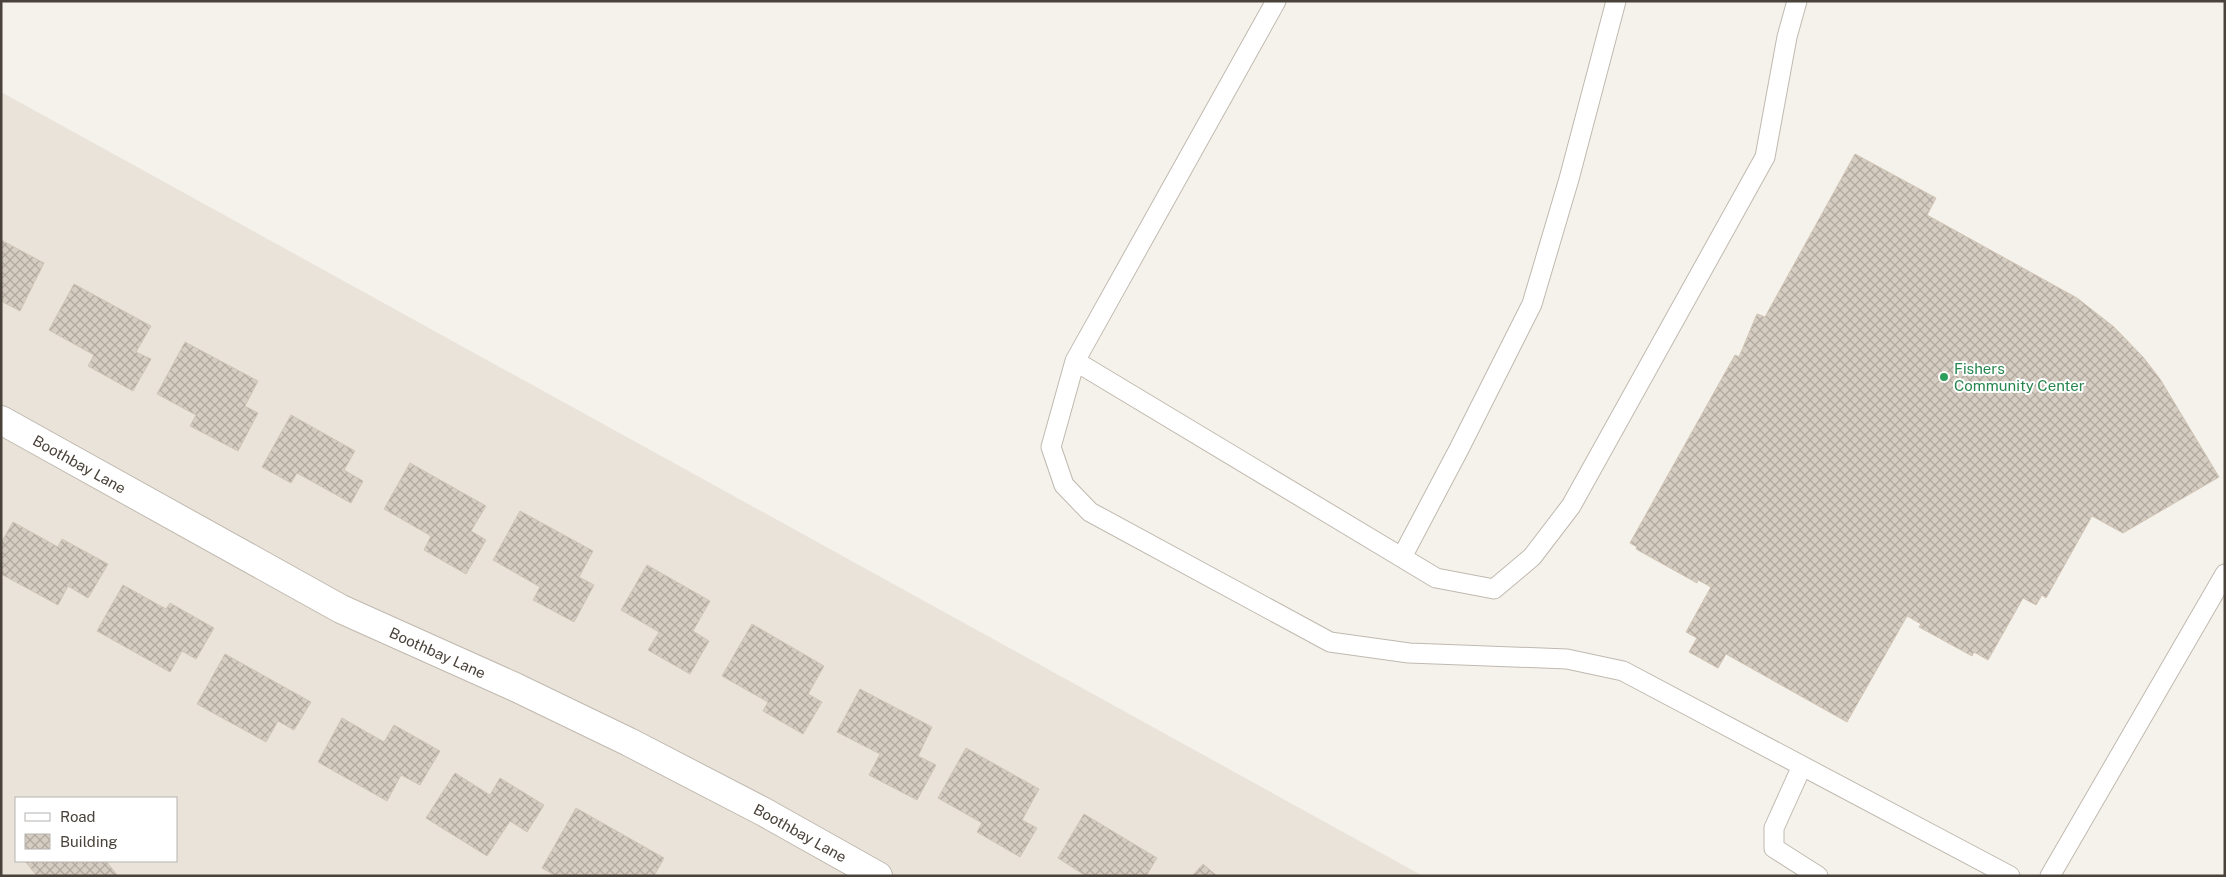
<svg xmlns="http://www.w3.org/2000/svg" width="2226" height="877" viewBox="0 0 2226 877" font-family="'Public Sans',sans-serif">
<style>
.residential{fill:#e9e3da;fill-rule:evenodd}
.building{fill:url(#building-cross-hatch);stroke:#d1c5b5}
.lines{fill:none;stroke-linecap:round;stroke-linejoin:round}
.service-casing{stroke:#c0b9af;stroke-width:21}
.minor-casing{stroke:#c0b9af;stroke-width:30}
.service{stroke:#fff;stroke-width:19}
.minor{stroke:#fff;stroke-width:28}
.leisure-dot{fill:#2e9e5b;stroke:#fff;stroke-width:2}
.labels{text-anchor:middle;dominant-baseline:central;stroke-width:4;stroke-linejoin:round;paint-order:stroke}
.leisure-label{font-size:15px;fill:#27864d;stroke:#fff;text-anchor:start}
.street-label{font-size:15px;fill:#49423a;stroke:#fff}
</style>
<defs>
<pattern id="building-cross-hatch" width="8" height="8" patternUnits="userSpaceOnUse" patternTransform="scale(1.25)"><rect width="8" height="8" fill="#d6cdc2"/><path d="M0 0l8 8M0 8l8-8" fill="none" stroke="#b0a89f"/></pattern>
</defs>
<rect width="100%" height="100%" fill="#f5f2ec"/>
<path class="residential" d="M1 92 1423 876H1ZM16 798H176V861H16Z"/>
<path class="building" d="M1855 154 1936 198 1927 215 2077 298 2114 327 2143 357 2160 379 2219 477 2123 533 2092 516 2046 598 2042 595 2036 605 2023 598 1988 660 1974 652 1972 656 1919 627 1921 624 1907 616 1847 722 1726 654 1718 668 1689 652 1697 638 1686 632 1711 587 1698 580 1697 583 1636 549 1637 547 1630 543 1735 355 1739 357 1757 314 1765 317Z
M1 240 44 263 20 311 1 301Z
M74 284 151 326 136 352 151 359 133 391 88 366 94 355 49 330Z
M185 342 258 381 245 406 258 413 238 451 190 426 196 415 157 394Z
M291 415 355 451 344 470 363 481 351 503 297 473 291 483 262 467Z
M410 463 486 506 471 531 486 540 466 574 424 550 431 536 384 509Z
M520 511 593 551 579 577 594 585 574 622 533 600 540 587 493 560Z
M13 522 58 547 62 539 108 564 88 598 68 586 58 605 1 574V543Z
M647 565 710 601 693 631 709 641 690 674 648 650 659 632 621 610Z
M123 585 166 609 170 603 214 628 196 659 182 651 170 672 97 631Z
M752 624 824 666 808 694 822 702 803 734 763 711 768 702 722 676Z
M225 654 311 702 294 730 278 721 266 742 197 704Z
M860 689 932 727 918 756 936 765 917 800 869 775 880 754 837 732Z
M342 718 384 742 394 725 440 751 420 785 401 775 387 801 318 762Z
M966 748 1039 789 1022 820 1037 828 1020 857 977 832 982 823 938 798Z
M455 773 490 795 500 778 544 805 527 832 510 821 487 856 426 818Z
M576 808 664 858 654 876H556L542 868Z
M1084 814 1157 858 1146 876H1086L1058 858Z
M25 861H106L118 876H37Z
M1203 864 1217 876H1192Z"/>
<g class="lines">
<g class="service-casing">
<path id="service" d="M1276 1 1075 361 1436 578 1494 589 1532 557 1571 506 1765 157 1787 37 1797 1
M1075 361 1051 447 1064 485 1090 512 1330 642 1409 653 1567 659 1623 671 2010 876
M1402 557 1459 449 1532 304 1569 179 1616 1
M1802 766 1774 828V848L1818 876
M2050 876 2225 574"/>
</g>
<g class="minor-casing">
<g id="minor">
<path id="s1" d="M1 420 341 609 515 687 629 742 764 812 878 876"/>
</g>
</g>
<use href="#service" class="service"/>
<use href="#minor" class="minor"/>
</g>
<circle class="leisure-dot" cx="1944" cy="377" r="5"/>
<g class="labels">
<g class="leisure-label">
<text x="1954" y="368">Fishers<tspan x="1954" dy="17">Community Center</tspan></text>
</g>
<g class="street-label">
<text stroke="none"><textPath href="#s1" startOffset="90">Boothbay Lane</textPath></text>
<text stroke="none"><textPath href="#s1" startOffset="495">Boothbay Lane</textPath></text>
<text stroke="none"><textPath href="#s1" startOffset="900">Boothbay Lane</textPath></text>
</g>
</g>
<rect width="2226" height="877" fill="none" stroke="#49423a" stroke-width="5"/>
<rect x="15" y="797" width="162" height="65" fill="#ffffff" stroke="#b6b3b0"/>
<rect x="25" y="813" width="25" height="8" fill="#ffffff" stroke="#b6b3b0"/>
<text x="60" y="822" font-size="15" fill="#49423a">Road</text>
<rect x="25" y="834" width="25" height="15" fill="url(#building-cross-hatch)" stroke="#b6b3b0"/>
<text x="60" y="847" font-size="15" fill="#49423a">Building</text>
</svg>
